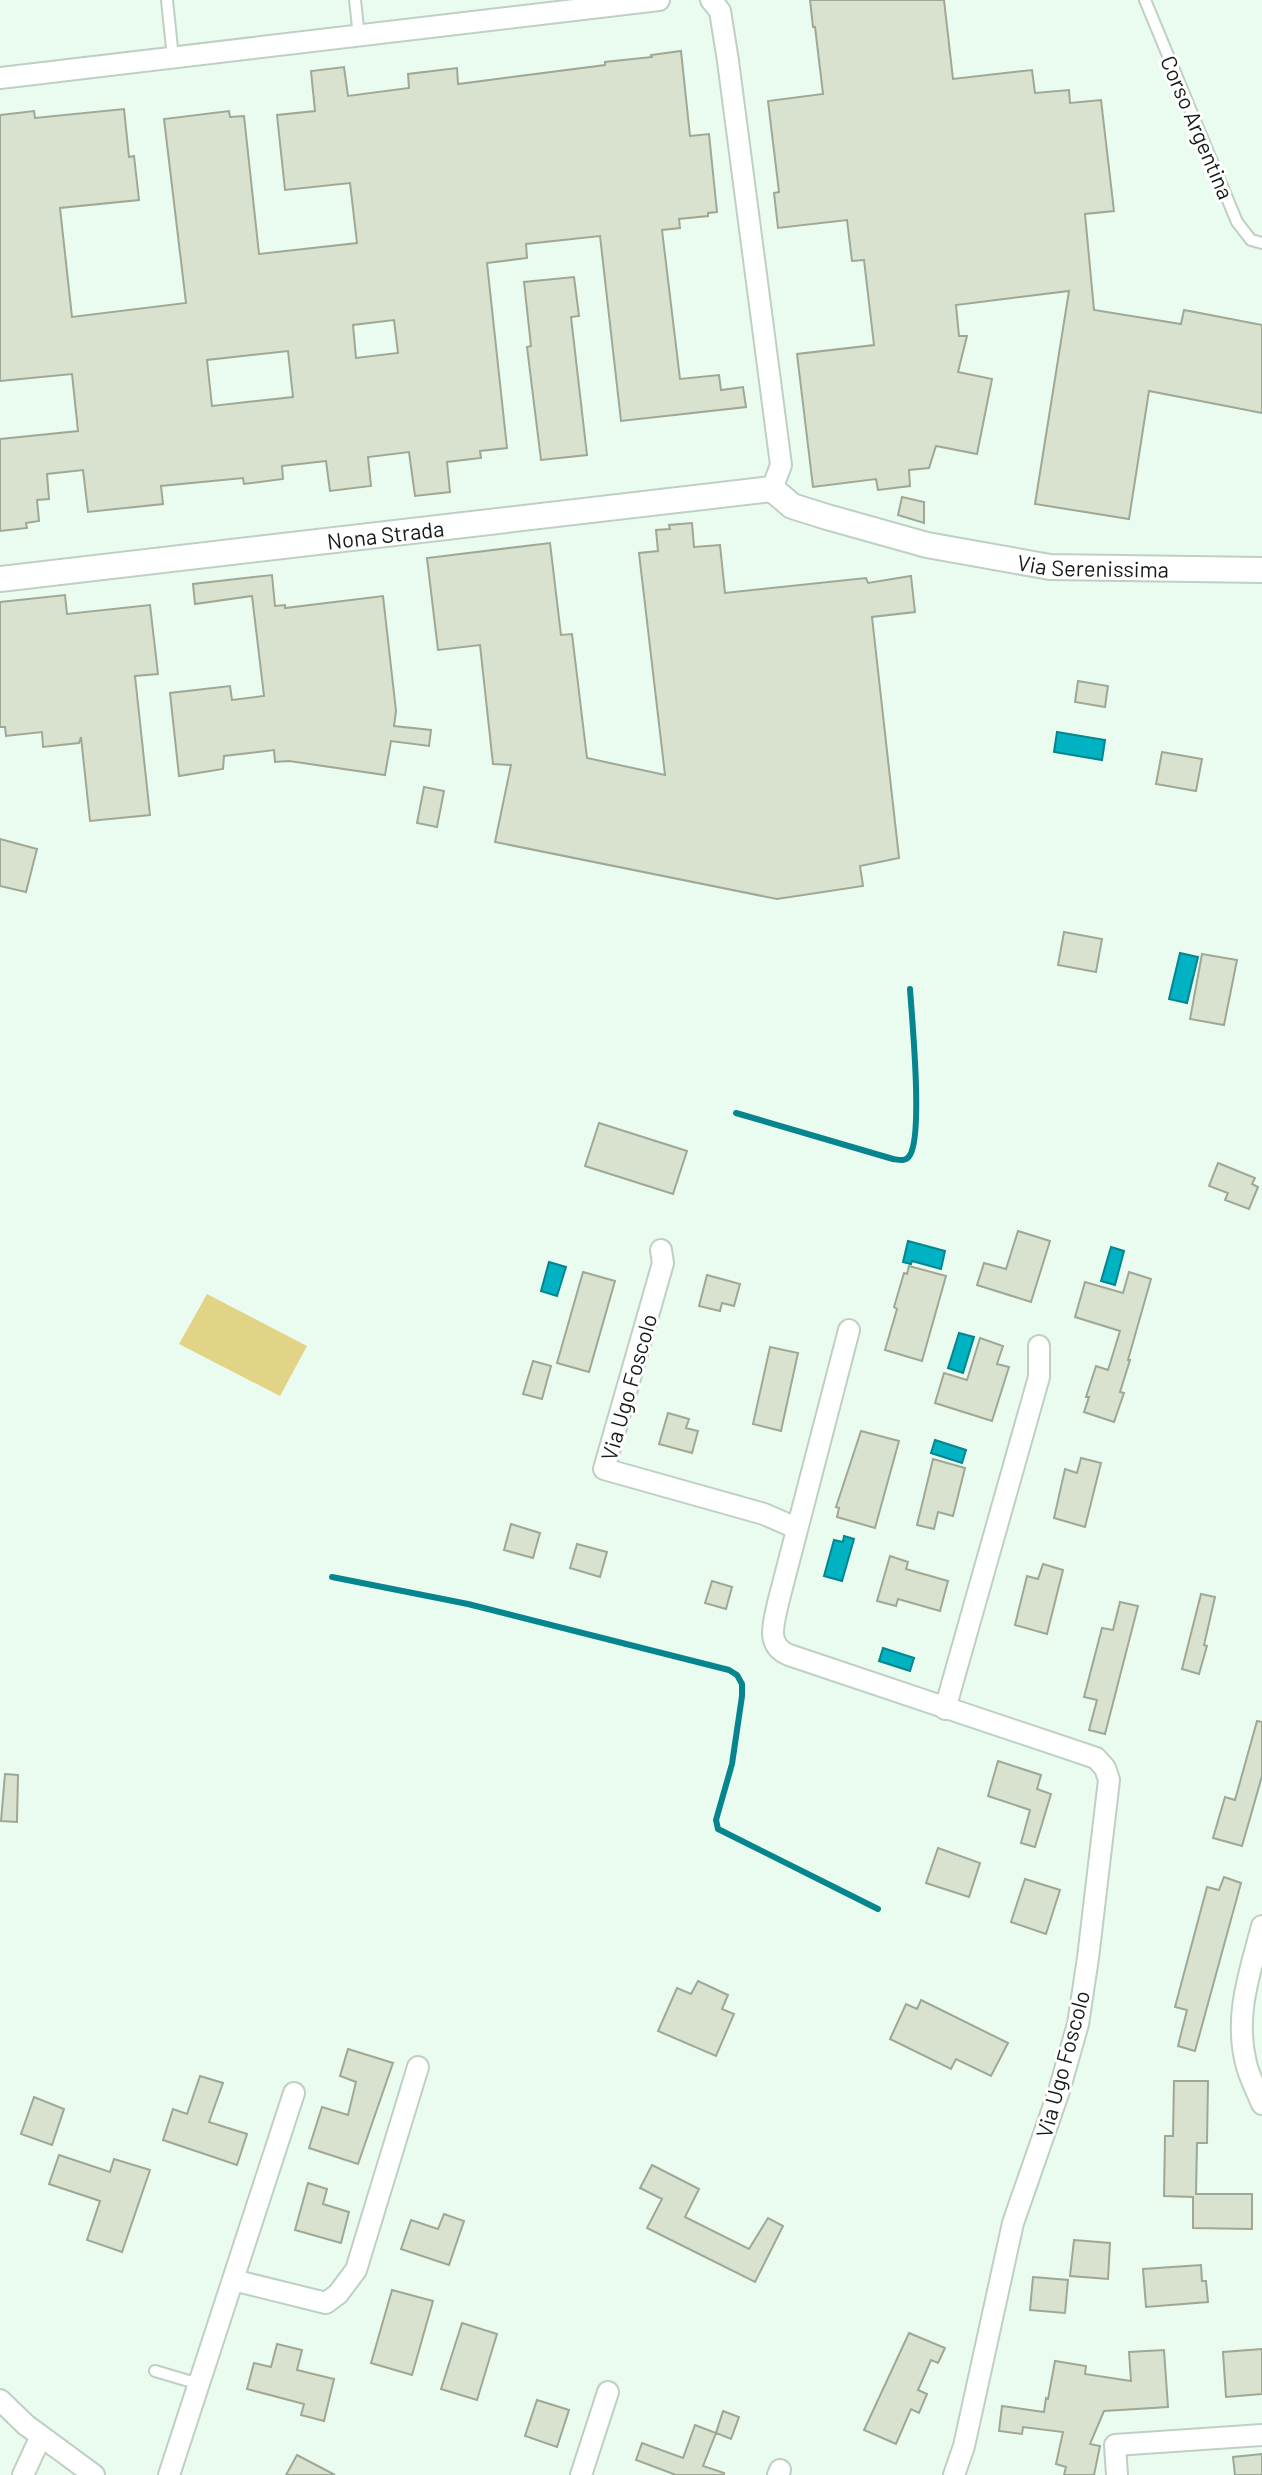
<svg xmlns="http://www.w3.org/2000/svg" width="1262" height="2475" viewBox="0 0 1262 2475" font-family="Barlow,sans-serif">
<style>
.green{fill:#e1d487}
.water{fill:#00b2c2;stroke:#06858f;stroke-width:2}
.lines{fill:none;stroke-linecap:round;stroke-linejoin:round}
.stream{stroke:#06858f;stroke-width:6}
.building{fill:#d9e1cf;stroke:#9fa795;stroke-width:2;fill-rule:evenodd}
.service-casing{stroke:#bed0c3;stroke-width:14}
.minor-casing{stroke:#bed0c3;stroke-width:24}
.tertiary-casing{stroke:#bed0c3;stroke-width:28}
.service{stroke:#fff;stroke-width:10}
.minor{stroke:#fff;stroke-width:20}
.tertiary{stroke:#fff;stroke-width:24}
.labels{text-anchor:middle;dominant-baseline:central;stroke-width:6;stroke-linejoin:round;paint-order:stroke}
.street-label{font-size:22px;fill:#151b17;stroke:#fff}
</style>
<rect width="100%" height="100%" fill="#eafcef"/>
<path class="green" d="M207 1294 307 1346 280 1396 179 1344Z"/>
<path class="water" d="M1057 732 1105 740 1102 760 1054 752Z
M1180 953 1198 957 1187 1003 1169 999Z
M908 1241 945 1251 941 1269 912 1261 911 1264 903 1262Z
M1111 1247 1124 1251 1115 1285 1101 1281Z
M549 1262 566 1267 557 1296 541 1291Z
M959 1333 974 1337 963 1373 948 1368Z
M935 1440 966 1450 962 1463 931 1453Z
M844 1536 854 1539 842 1581 824 1576 834 1540 843 1542Z
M883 1648 914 1658 910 1671 879 1661Z"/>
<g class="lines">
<path class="stream" d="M736 1113 893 1159C900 1160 906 1162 910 1155 923 1134 912 1019 910 989
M332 1577 468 1604 729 1670 737 1675 742 1684V1696L732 1764 716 1820 718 1829 878 1909"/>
</g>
<path class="building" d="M810 0H944L953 79 1032 70 1035 93 1069 90 1070 103 1101 100 1114 211 1085 214 1094 310 1181 324 1184 310 1262 325V413L1149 391 1129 519 1035 504 1069 291 956 305 959 336H967L958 372 992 379 977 454 936 446 929 468 909 470 910 486 878 490 876 479 813 487 797 354 874 345 864 260 852 261 847 220 778 228 774 193 779 192 768 101 823 94 815 27H813Z
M681 51 690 136 709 134 717 212 708 213V216L679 219 680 228 662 230 680 379 719 375 721 390 743 387 746 407 621 421 600 236 526 244 527 258 487 263 507 448 480 451 481 458 447 462 450 492 415 496 409 452 368 457 371 486 330 491 326 461 282 466 283 479 244 484 243 478 161 486 163 504 88 512 83 470 47 474 49 499 37 500 39 521 26 523 27 528 0 531V439L78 431 72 374 0 381V115L34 111 35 118 124 109 129 157 134 156 139 200 60 208 72 317 186 303 164 119 229 111 230 117 244 116 259 254 357 243 350 183 285 190 277 115 315 111 311 71 344 67 348 96 409 88 408 74 457 68 458 84 605 65V62L652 57 651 55ZM394 320 398 353 356 358 353 325ZM288 351 293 397 212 406 207 360Z
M574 277 579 316 571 317 587 455 541 460 527 347 531 346 524 282Z
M902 497 924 502V523L898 515Z
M692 523 694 547 720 545 725 593 866 578 868 583 911 576 915 612 872 617 899 858 860 866 863 886 777 899 495 842 511 765 493 764 480 645 438 650 427 558 550 543 561 635 572 634 587 758 665 775 639 553 658 551 656 530 670 529 669 525Z
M272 575 275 606 285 605V608L383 596 396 711 394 726 431 730 429 746 391 741 385 775 289 761 275 762 274 750 224 756 223 769 179 776 170 693 230 686 232 700 264 696 252 596 195 604 193 584Z
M65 595 67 614 150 605 158 674 135 676 150 815 90 821 81 737 79 743 43 747 42 732 6 736 5 727H0V602Z
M1078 681 1108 686 1105 707 1075 702Z
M1162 752 1202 759 1196 791 1156 784Z
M424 787 444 791 437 827 417 823Z
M0 839 37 849 26 892 0 886Z
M1064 932 1102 939 1096 972 1058 965Z
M1202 954 1237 960 1224 1025 1190 1019Z
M599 1123 687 1151 673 1194 585 1166Z
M1218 1163 1255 1178 1252 1184 1258 1187 1249 1209 1225 1200 1228 1193 1209 1186Z
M1018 1231 1050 1241 1031 1302 977 1285 984 1263 1006 1269Z
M909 1266 946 1276 922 1361 885 1350 897 1309 894 1307 904 1273 907 1274Z
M583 1272 615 1281 589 1372 557 1363Z
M1129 1272 1151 1279 1128 1360H1130L1120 1392 1124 1393 1114 1422 1084 1412 1089 1397H1086L1096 1366 1108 1370 1120 1331 1075 1317 1085 1282 1123 1293Z
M707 1275 740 1284 734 1306 722 1303 720 1311 699 1306Z
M980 1338 1003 1346 997 1364 1009 1367 992 1421 935 1403 944 1373 967 1380Z
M770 1347 798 1353 781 1431 753 1424Z
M533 1361 551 1366 542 1399 523 1394Z
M668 1413 689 1419 686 1428 698 1431 692 1453 659 1444Z
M861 1431 899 1441 875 1528 837 1517 839 1508 836 1507Z
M1081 1458 1101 1463 1085 1527 1054 1518 1065 1469 1077 1473Z
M933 1459 965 1468 953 1516 938 1512 934 1529 917 1525Z
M511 1524 540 1533 533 1558 504 1550Z
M577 1544 607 1552 600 1577 570 1568Z
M890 1556 908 1562 906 1569 948 1581 940 1611 898 1599 896 1606 877 1601Z
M1043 1564 1063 1570 1047 1634 1015 1625 1027 1576 1038 1579Z
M712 1581 732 1587 726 1609 705 1603Z
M1201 1594 1215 1597 1204 1645 1207 1646 1199 1674 1182 1669Z
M1120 1602 1138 1606 1105 1734 1089 1730 1097 1700 1084 1697 1102 1628 1113 1630Z
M1257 1721 1262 1722V1776L1242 1846 1213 1838 1225 1797 1235 1800Z
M998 1761 1041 1775 1037 1789 1051 1794 1035 1847 1021 1843 1030 1810 988 1796Z
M5 1774 18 1775 17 1822 1 1821Z
M938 1848 980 1863 969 1897 926 1883Z
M1224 1877 1241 1883 1195 2051 1178 2046 1187 2010 1175 2007 1207 1887 1219 1890Z
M1025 1879 1060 1890 1046 1934 1011 1922Z
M698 1981 728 1995 722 2009 734 2014 716 2056 658 2031 677 1988 691 1994Z
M921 2000 1008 2043 991 2076 956 2059 951 2069 890 2039 906 2004 917 2009Z
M348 2049 393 2063 358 2164 309 2148 322 2107 348 2115 356 2082 340 2076Z
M200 2076 223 2083 209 2122 247 2134 237 2165 163 2140 173 2109 187 2114Z
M1174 2081H1208L1207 2143H1197L1196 2194H1252V2229L1193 2228V2197L1164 2196 1165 2136H1173Z
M34 2097 64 2109 52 2145 21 2134Z
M59 2155 110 2172 114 2159 150 2170 122 2252 87 2240 100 2201 49 2184Z
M652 2165 699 2189 685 2217 749 2249 768 2218 783 2226 755 2282 647 2228 662 2199 640 2188Z
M308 2183 327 2189 323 2204 349 2212 341 2243 295 2230Z
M444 2214 464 2221 449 2265 401 2249 411 2220 438 2229Z
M1074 2240 1110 2243 1108 2279 1070 2276Z
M1201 2265 1202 2281H1206L1208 2302 1146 2307 1143 2269Z
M1033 2277 1068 2280 1065 2313 1030 2310Z
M392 2290 433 2301 412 2375 371 2363Z
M462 2323 497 2334 477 2400 441 2389Z
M909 2333 945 2348 938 2363 931 2360 918 2390 927 2394 919 2413 911 2409 896 2444 864 2430Z
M277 2344 302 2350 297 2370 334 2379 324 2421 301 2415 304 2404 247 2389 254 2363 271 2367Z
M1262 2349V2394L1226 2397 1223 2352Z
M1164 2350 1168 2407 1104 2411 1090 2444 1100 2446 1094 2475H1064L1066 2467 1056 2464 1063 2432 1023 2427 1022 2434 999 2431 1002 2406 1044 2412 1046 2398 1048 2399 1055 2361 1086 2366 1085 2374 1131 2381 1129 2352Z
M537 2400 569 2410 557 2447 525 2436Z
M723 2411 739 2417 731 2439 716 2433Z
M695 2425 716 2433 703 2466 724 2473V2475H676L636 2460 642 2443 683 2458Z
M1262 2454V2475H1235L1233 2457Z
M297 2455 335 2475H286Z"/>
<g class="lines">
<g class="service-casing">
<path id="service" d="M167 0 173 58
M355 0 359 36
M1145 0 1237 222 1251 240 1262 243
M155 2371 199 2384"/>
</g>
<g class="minor-casing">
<path id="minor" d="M711 0 720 11 728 61 781 465 772 489
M0 78 659 0
M661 1250 663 1263 604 1469 764 1514 796 1528
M849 1330 778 1603C774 1623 765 1645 789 1655L1096 1758 1105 1768 1109 1780 1088 1958 1078 2024 1059 2091 1013 2223 964 2446 954 2475
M945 1709 1039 1377V1346
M1262 1926C1250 1972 1234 2015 1246 2063 1249 2077 1257 2091 1262 2104
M233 2280 326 2303 338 2294 356 2270 418 2067
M0 2400 26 2425 94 2475
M23 2475 41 2436
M169 2475 294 2093
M581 2475 608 2392
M778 2475 780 2470
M1117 2475 1115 2445 1262 2435"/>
</g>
<g class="tertiary-casing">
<g id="tertiary">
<path id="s1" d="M0 579 772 489 792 506 827 517 927 545 1050 567 1262 570"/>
</g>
</g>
<use href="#service" class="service"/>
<use href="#minor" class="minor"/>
<use href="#tertiary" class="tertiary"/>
</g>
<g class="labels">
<g class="street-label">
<text transform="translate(1198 127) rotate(67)">Corso Argentina</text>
<text stroke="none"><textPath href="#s1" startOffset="388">Nona Strada</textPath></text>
<text stroke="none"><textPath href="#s1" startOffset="1112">Via Serenissima</textPath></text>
<text transform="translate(628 1387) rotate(-74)">Via Ugo Foscolo</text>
<text transform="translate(1062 2064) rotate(-75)">Via Ugo Foscolo</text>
</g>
</g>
</svg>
